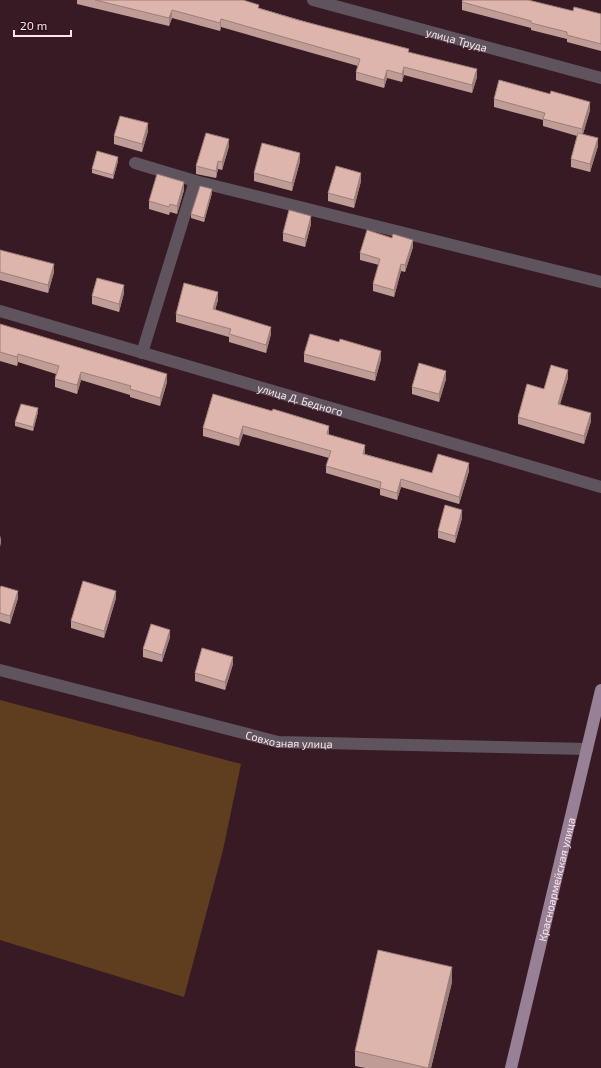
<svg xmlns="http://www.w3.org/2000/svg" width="601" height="1068" viewBox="0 0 601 1068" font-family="'Exo 2',sans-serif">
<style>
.green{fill:#5e3e1e}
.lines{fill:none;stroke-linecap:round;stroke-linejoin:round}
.minor{stroke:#5f545e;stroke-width:12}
.major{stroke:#988197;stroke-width:12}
.wall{fill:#bf9c95}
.shaded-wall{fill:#9b7f79}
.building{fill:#deb5ad;stroke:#9b7f79}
.labels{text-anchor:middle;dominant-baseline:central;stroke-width:4;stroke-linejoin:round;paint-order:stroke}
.street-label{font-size:11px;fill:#fce7ec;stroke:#2d111a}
</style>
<rect width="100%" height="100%" fill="#381a24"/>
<path class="green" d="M0 700 241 764 223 850 184 997 0 940Z"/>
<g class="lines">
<g class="minor">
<path id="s1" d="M313 0 601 78"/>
<path d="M135 163 195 181 601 282"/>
<path id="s2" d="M0 311 601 487"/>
<path d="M142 353 195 181"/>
<path id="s3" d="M0 670 278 742 587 749"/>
</g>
<path class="major" id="s4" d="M511 1068 601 690"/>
</g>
<path class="wall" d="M77 0H243L259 8 409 52 477 77 472 93 404 75 402 82 387 78 384 88 356 80V72L358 66 221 27 220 31 172 18 169 26 77 4Z
M461 0H528L573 11 601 14V51L567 42V39L531 30V28L462 10V0Z
M494 99 590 110 583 134 598 146 590 172 571 167V159L577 136 543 126V120L494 107Z
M148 131 142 152 114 144V136Z
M229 146 222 170 218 169 216 178 196 174V166Z
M118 161 113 179 92 173V169Z
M300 161 292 191 254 181V173Z
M361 181 354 208 328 201V193Z
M184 190 177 214 170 212 169 215 149 209V201Z
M212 193 204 222 191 218V214Z
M311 224 305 247 283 241V233Z
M413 247 405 272 401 271 394 297 373 291V284L379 265 360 260V253Z
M0 250 54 272 48 293 0 280Z
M124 293 119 312 92 304V296Z
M218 300 215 310 271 334 266 353 229 342V337L176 322V314Z
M0 324 167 382 160 406 130 397V395L81 380 77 394 55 387V379L56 374 18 362 17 366 0 361Z
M304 354 381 359 375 381 304 362Z
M568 378 560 404 591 421 584 444 518 424V417L544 389Z
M446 379 439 402 412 394V387Z
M213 394 329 433V435L365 453V454L432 473 469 471 459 504 401 487 397 500 380 495V489L326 473V466L329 458 243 434 239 446 203 436V428Z
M38 412 33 431 15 426V422Z
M462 518 455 543 438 538V531Z
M0 588 18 598 10 624 0 621Z
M116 598 104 638 71 628V621Z
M170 637 162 662 143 657V649Z
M233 664 225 690 195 681V673Z
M452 982 431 1068H365L355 1066V1051Z"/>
<path class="shaded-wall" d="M172 10V18L169 26V18Z
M221 19V27L220 31V23Z
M404 67V75L402 82V74Z
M477 69V77L472 93V85Z
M387 70V78L384 88V80Z
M590 102V110L582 137V129Z
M148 123V131L142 152V144Z
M598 138V146L590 172V164Z
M229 139V146L222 170V162Z
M300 153V161L292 191V183Z
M118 157V161L113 179V175Z
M218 161V169L216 178V171Z
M361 173V181L354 208V200Z
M184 182V190L177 214V206Z
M212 189V193L204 222V218Z
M311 216V224L305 247V239Z
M413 240V247L405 272V265Z
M54 264V272L48 293V285Z
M401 264V271L394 297V290Z
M124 285V293L119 312V304Z
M218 292V300L213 317V309Z
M271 327V334L266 353V345Z
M381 351V359L375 381V373Z
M18 354V362L17 366V357Z
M568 370V378L558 411V404Z
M446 371V379L439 402V394Z
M81 372V380L77 394V385Z
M167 374V382L160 406V398Z
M38 408V412L33 431V427Z
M591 413V421L584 444V436Z
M243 426V434L239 446V439Z
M329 426V433L327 442V434Z
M365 445V453L363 461V454Z
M469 463V471L459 504V497Z
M401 479V487L397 500V493Z
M462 510V518L455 543V536Z
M1 535V543L0 547V539Z
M18 591V598L10 624V616Z
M116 591V598L104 638V631Z
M170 630V637L162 662V655Z
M233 657V664L225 690V682Z
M452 967V982L431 1068H428Z"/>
<path class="building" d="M95 0H243L259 5 258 8 298 20 409 49 408 52 477 69 472 85 404 67 402 74 387 70 384 80 356 72 360 59 221 19 220 23 172 10 169 18Z
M463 0H528L573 11 574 7 601 14V44L567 35V32L531 23V21L462 2Z
M499 80 550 94 551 91 590 102 582 129 543 119 545 113 494 99Z
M120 116 148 123 142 144 114 136Z
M206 133 229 139 222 162 218 161 216 171 196 166Z
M578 133 598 138 590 164 571 159Z
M262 143 300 153 292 183 254 173Z
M97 151 118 157 113 175 92 169Z
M336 166 361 173 354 200 328 193Z
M157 174 184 182 177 206 170 204 169 207 149 201Z
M200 186 212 189 204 218 191 214Z
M289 210 311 216 305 239 283 233Z
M367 230 392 238 393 234 413 240 405 265 401 264 394 290 373 284 380 259 360 253Z
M0 250 54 264 48 285 0 272Z
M97 278 124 285 119 304 92 296Z
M184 283 218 292 213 309 271 327 266 345 229 334 231 329 176 314Z
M0 324 167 374 160 398 130 389 131 386 81 372 77 385 55 379 59 366 18 354 17 357 0 352Z
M310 334 339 342 340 339 381 351 375 373 304 354Z
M419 363 446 371 439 394 412 387Z
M551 365 568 370 558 404 591 413 584 436 518 417 527 384 544 389Z
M213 394 272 411 273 409 329 426 327 434 365 445 363 454 432 473 438 454 469 463 459 497 401 479 397 493 380 488 381 482 326 466 331 451 243 426 239 439 203 428Z
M21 404 38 408 33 427 15 422Z
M445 505 462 510 455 536 438 531Z
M83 581 116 591 104 631 71 621Z
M1 586 18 591 10 616 0 613V588Z
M151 624 170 630 162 655 143 649Z
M202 648 233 657 225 682 195 673Z
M378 950 452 967 428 1068 355 1051Z"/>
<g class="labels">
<g class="street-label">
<text stroke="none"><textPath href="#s1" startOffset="149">улица Труда</textPath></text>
<text stroke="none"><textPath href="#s2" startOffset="313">улица Д. Бедного</textPath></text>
<text stroke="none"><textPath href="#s3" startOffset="298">Совхозная улица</textPath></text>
<text stroke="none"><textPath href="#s4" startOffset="194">Красноармейская улица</textPath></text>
</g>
</g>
<path d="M14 30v6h57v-6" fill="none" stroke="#fce7ec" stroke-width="2"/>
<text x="20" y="30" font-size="12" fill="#fce7ec" stroke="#2d111a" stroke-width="3" paint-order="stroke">20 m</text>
</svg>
